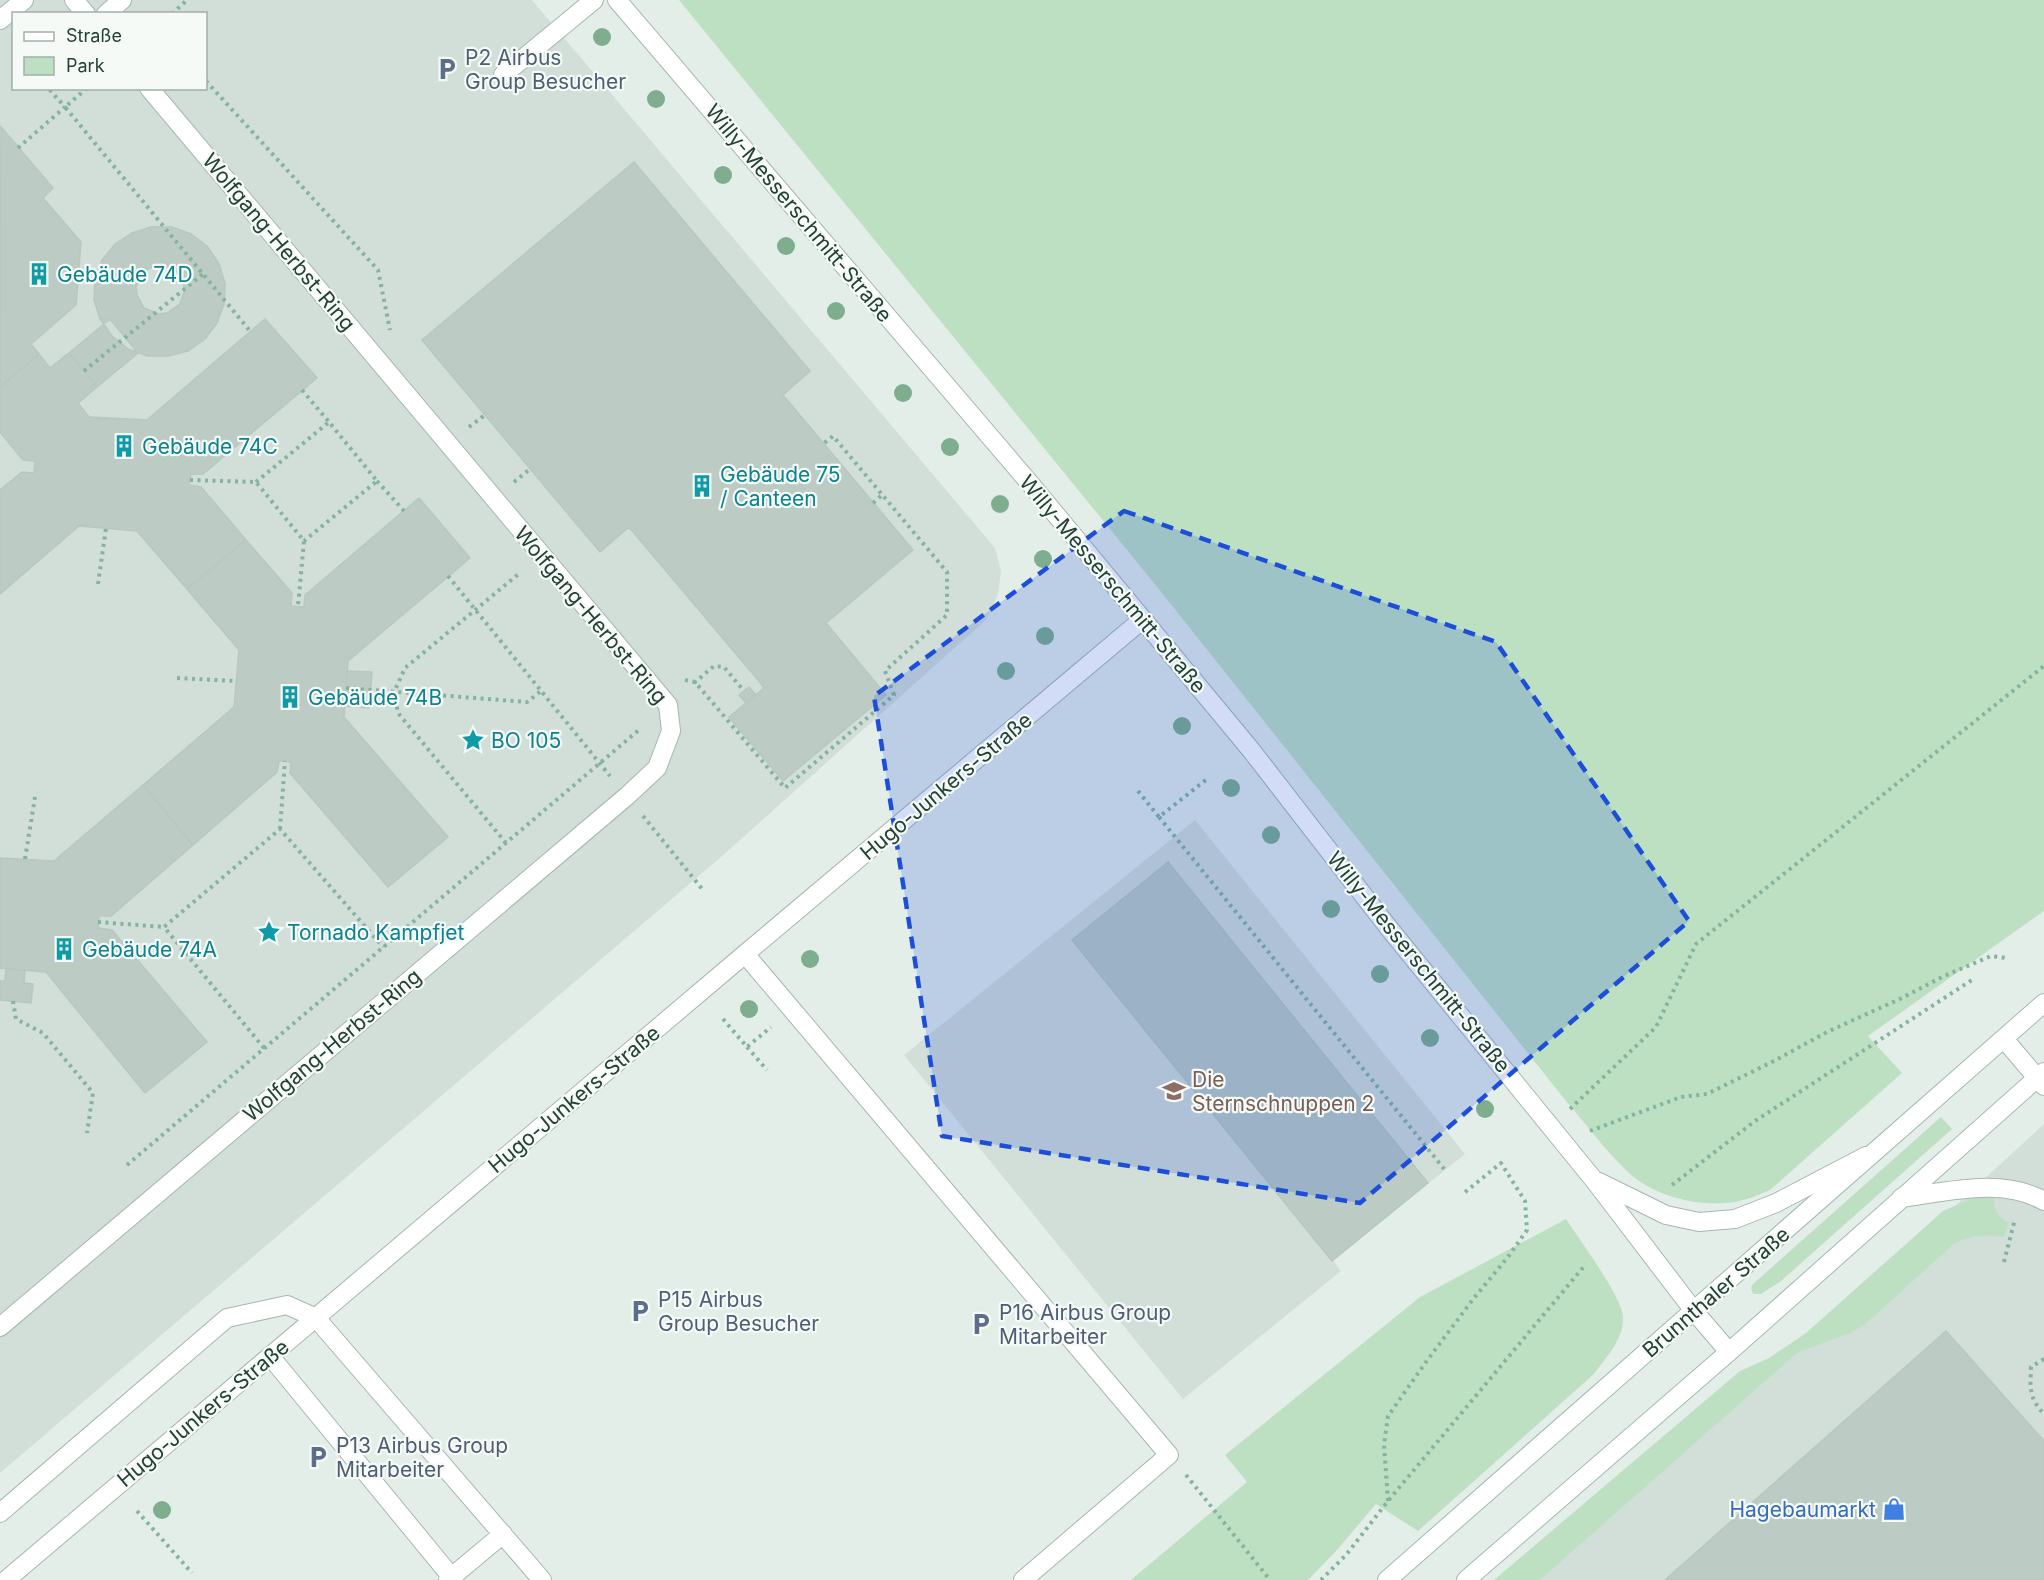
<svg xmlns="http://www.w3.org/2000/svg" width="2044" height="1580" viewBox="0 0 2044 1580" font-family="Inter,sans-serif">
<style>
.built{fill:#d2ded8;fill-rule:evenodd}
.green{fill:#bde0c3}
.building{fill:#bcccc4;stroke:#b6c8bf;stroke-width:1.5;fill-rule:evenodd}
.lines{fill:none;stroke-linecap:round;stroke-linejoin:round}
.service-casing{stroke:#a6b7b0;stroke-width:20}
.minor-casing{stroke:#a6b7b0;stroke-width:20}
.secondary-casing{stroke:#a2bab0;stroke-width:20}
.path{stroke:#84b39f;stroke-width:4;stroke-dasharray:3 4.5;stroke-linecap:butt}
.service{stroke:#fff;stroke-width:18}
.minor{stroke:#fff;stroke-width:18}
.secondary{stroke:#fff;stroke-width:18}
.tree{fill:#7eae8d}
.marked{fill:#1d4ed8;fill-opacity:0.2;stroke:#1d4ed8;stroke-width:4.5;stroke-dasharray:12 8;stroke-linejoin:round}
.labels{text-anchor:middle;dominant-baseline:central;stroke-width:4.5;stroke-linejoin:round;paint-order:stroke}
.service-label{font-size:21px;fill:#4e5e75;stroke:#f5faf7;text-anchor:start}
.street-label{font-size:21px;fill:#234136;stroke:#f5faf7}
.culture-label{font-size:21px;fill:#0d838f;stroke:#f5faf7;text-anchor:start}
.education-label{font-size:21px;fill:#785e54;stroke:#f5faf7;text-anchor:start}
.shop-label{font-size:21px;fill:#366cbe;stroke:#f5faf7;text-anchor:end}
</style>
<rect width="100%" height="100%" fill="#e4eee9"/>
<path class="built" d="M0 0H532L995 548 1001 571 998 594 987 619 722 856 0 1473ZM14 14H206V88H14Z
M1195 820 1465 1154 1333 1260 1341 1271 1183 1399 904 1055Z
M2044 1124V1580H1532L1895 1261Z"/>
<path class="green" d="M679 0H2044V911L1868 1036 1902 1073 1770 1190C1756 1196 1742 1202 1726 1203 1694 1206 1651 1195 1627 1171 1605 1150 1586 1124 1566 1101L1158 588Z
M1941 1117 1952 1129 1781 1281 1761 1294H1753L1751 1288 1753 1284Z
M1974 1198H1994C1994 1212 1997 1215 2009 1223L2004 1237C1985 1234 1971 1235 1954 1244L1864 1325 1852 1332 1797 1353 1540 1580H1494L1740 1371 1769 1358 1806 1333 1943 1211Z
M1566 1219C1580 1240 1620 1294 1623 1316 1625 1338 1605 1359 1594 1374L1418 1531 1376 1504 1337 1550 1308 1580H1131L1247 1482 1225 1455 1420 1297Z"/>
<path class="building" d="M1 127 53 188 43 198 81 242 76 305 31 344 39 354 0 387Z
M634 162 810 371 783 395 913 550 826 623 886 695 783 781 729 717 764 688 758 680 629 527 600 552 422 340Z
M151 227H172L191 234 208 247 219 264 225 283 224 304 217 323 205 339 188 351 168 356H147L128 349 112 336 100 319 94 300 95 279 102 260 115 244 132 233ZM158 266H166L180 275 185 289 180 304 167 313 159 314 144 308 137 295 136 287 144 272 150 268Z
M110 319 138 353 97 387 69 353Z
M265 319 317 378 203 474H191L189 485 201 487 246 540 187 589 137 531 79 526 0 594V490L22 472 34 473 35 461 23 460 0 432V387L39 354 50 368 69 353 97 387 78 403 89 417 147 420Z
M419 498 470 558 348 661 344 717 448 837 388 887 290 773 291 762 279 761 277 772 193 845 143 785 234 707 239 650 187 589 246 540 292 593 291 606 304 607 305 595Z
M347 671 372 672 369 708 345 706Z
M749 687 756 695 746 703 739 695Z
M143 785 193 845 111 916H99L98 928 112 930 207 1042 145 1093 46 972 0 968V858L54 861Z
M1168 862 1428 1183 1332 1261 1072 940Z
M6 969 25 971 24 983 33 984 31 1003 0 1000V981H5Z
M1946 1331 2044 1441V1578L2042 1580H1665Z"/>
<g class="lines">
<g class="service-casing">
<path id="service" d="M74 0 86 14
M106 14 122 0
M0 20 24 0
M503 75 594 0
M745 954 1169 1455 1023 1580
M0 1327 627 796 657 768 671 731 668 705 149 88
M270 1356 454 1580
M0 1513 227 1318 287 1305 316 1318 542 1580
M448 1580 503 1534"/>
</g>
<g class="minor-casing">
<path id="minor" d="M617 0 1033 487 1251 750 1388 927 1594 1180 1694 1311 1729 1352
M2004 1039 2044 1086
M1599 1182 1666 1215 1699 1222 1735 1219 1776 1203 1866 1156
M1901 1198C1947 1192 2002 1177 2044 1201
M6 1580 745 954 1143 619"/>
</g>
<g class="secondary-casing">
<path id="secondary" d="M1387 1580C1606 1388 1826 1197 2044 1003
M1466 1580 1729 1352 2044 1072"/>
</g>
<path class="path" d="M172 14 187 0
M206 81 378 270 390 330
M87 88 65 107 250 331
M18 148 65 107 48 88
M84 371 203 274
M302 390 329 422
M469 427 485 415
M190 480 256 482 304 541 298 606
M377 481 404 511
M256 482 329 422 377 481 304 541
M514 482 530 469
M873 503 882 495
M448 576 610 776
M98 584 106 528
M177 678 236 681
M685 680 695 682 785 788 894 695 885 671 947 615V572L833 436 823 444
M694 683 714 666 724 667 744 691
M346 688 527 702 541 691
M1138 791 1159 817 1207 779
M643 816 703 890
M1159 817 1445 1170
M280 829 285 761
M506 843 398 713 394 692 405 668 521 572
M25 859 35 797
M98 922 164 927
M13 1001 16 1019 43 1033 93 1093 87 1133
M723 1019 747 1047 771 1027
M747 1047 767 1070
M264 1048 164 927 280 829 383 947
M1570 1109 1656 1027 1696 944 2044 666
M1590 1131 1681 1097 1707 1094 1774 1061 1827 1032 1902 998 1944 976 1991 956 2006 958
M127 1165 640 729
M1672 1185 1755 1121 1975 978
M2004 1262 2015 1219
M2044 1359 2031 1367C2030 1388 2029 1398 2044 1414
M1186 1475 1270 1580
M1388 1501 1384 1445 1388 1416 1426 1362 1474 1298 1508 1257 1527 1230 1525 1201 1501 1163 1464 1193
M137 1511 192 1573
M1321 1580 1346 1555 1388 1501 1586 1264"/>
<use href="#service" class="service"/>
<use href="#minor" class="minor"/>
<use href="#secondary" class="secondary"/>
</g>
<g class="tree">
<circle cx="602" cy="37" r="9"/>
<circle cx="656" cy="99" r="9"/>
<circle cx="723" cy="175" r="9"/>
<circle cx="786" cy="246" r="9"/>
<circle cx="836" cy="311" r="9"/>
<circle cx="903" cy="393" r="9"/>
<circle cx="950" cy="447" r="9"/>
<circle cx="1000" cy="504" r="9"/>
<circle cx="1043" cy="559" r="9"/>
<circle cx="1045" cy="636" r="9"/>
<circle cx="1006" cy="671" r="9"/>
<circle cx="1182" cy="726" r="9"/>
<circle cx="1231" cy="788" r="9"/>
<circle cx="1271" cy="835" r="9"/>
<circle cx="1331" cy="909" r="9"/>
<circle cx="810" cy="959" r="9"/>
<circle cx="1380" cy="974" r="9"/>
<circle cx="749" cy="1009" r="9"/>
<circle cx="1430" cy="1038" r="9"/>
<circle cx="1485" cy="1109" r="9"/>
<circle cx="162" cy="1510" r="9"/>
</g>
<path class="marked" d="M1124 511 1496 642 1689 921 1360 1203 942 1136 874 696Z"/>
<defs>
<g id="parking-bare" transform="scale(1.8)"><path d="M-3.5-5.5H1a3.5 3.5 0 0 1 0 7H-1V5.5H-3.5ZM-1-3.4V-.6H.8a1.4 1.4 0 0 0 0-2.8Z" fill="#5c6f8a" stroke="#f5faf7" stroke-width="2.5" paint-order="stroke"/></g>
<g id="building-bare" transform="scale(1.8)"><path d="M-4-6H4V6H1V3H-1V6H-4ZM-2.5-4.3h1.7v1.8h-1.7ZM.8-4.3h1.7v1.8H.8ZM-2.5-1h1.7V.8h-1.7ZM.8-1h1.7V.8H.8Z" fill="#0f9aa8" stroke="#f5faf7" stroke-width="2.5" paint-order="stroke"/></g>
<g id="sight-bare" transform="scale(1.8)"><path d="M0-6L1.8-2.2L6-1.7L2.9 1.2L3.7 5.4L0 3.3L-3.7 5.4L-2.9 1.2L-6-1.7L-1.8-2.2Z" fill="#0f9aa8" stroke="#f5faf7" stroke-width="2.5" paint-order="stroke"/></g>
<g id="school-bare" transform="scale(1.8)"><path d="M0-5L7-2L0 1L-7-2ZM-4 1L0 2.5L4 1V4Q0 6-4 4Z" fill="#8d6e63" stroke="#f5faf7" stroke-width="2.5" paint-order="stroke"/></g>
<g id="shop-bare" transform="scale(1.8)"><path d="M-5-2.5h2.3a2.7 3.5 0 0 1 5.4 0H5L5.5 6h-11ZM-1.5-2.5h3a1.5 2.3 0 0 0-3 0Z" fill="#3f7fe0" stroke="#f5faf7" stroke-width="2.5" paint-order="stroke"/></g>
</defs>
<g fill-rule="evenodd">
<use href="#parking-bare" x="447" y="69"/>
<use href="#building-bare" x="39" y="274"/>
<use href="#building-bare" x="124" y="446"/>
<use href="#building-bare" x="702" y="486"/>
<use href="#building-bare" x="290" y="697"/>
<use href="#sight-bare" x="473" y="740"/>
<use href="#sight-bare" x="269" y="932"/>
<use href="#building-bare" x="64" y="949"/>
<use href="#school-bare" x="1174" y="1091"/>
<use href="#parking-bare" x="640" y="1311"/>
<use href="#parking-bare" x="981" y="1324"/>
<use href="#parking-bare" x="318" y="1457"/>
<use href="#shop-bare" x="1894" y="1509"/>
</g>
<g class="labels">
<g class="service-label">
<text x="465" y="57">P2 Airbus<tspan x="465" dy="24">Group Besucher</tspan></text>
<text x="658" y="1299">P15 Airbus<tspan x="658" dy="24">Group Besucher</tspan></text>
<text x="999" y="1312">P16 Airbus Group<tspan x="999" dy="24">Mitarbeiter</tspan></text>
<text x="336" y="1445">P13 Airbus Group<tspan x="336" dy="24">Mitarbeiter</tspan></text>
</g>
<g class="street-label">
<text transform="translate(799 213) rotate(50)">Willy-Messerschmitt-Straße</text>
<text transform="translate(279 242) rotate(50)">Wolfgang-Herbst-Ring</text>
<text transform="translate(1113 584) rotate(50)">Willy-Messerschmitt-Straße</text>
<text transform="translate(591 615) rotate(50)">Wolfgang-Herbst-Ring</text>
<text transform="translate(946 786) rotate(-40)">Hugo-Junkers-Straße</text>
<text transform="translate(1419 962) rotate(51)">Willy-Messerschmitt-Straße</text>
<text transform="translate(332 1045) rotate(-40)">Wolfgang-Herbst-Ring</text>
<text transform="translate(574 1099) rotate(-40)">Hugo-Junkers-Straße</text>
<text transform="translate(1716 1292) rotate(-41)">Brunnthaler Straße</text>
<text transform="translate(203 1413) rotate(-40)">Hugo-Junkers-Straße</text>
</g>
<g class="culture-label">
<text x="57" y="274">Gebäude 74D</text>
<text x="142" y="446">Gebäude 74C</text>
<text x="720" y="474">Gebäude 75<tspan x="720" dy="24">/ Canteen</tspan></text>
<text x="308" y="697">Gebäude 74B</text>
<text x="491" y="740">BO 105</text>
<text x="287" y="932">Tornado Kampfjet</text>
<text x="82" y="949">Gebäude 74A</text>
</g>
<g class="education-label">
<text x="1192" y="1079">Die<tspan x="1192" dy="24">Sternschnuppen 2</tspan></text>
</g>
<g class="shop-label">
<text x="1876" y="1509">Hagebaumarkt</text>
</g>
</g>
<rect x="12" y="12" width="195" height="78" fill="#f5faf7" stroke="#a1b0aa" stroke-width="1.5"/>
<rect x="24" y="32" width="30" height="9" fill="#ffffff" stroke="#a1b0aa" stroke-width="1.5"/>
<text x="66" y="42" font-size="18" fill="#234136">Straße</text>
<rect x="24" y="57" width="30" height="18" fill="#bde0c3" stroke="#a1b0aa" stroke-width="1.5"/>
<text x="66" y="72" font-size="18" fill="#234136">Park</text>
</svg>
